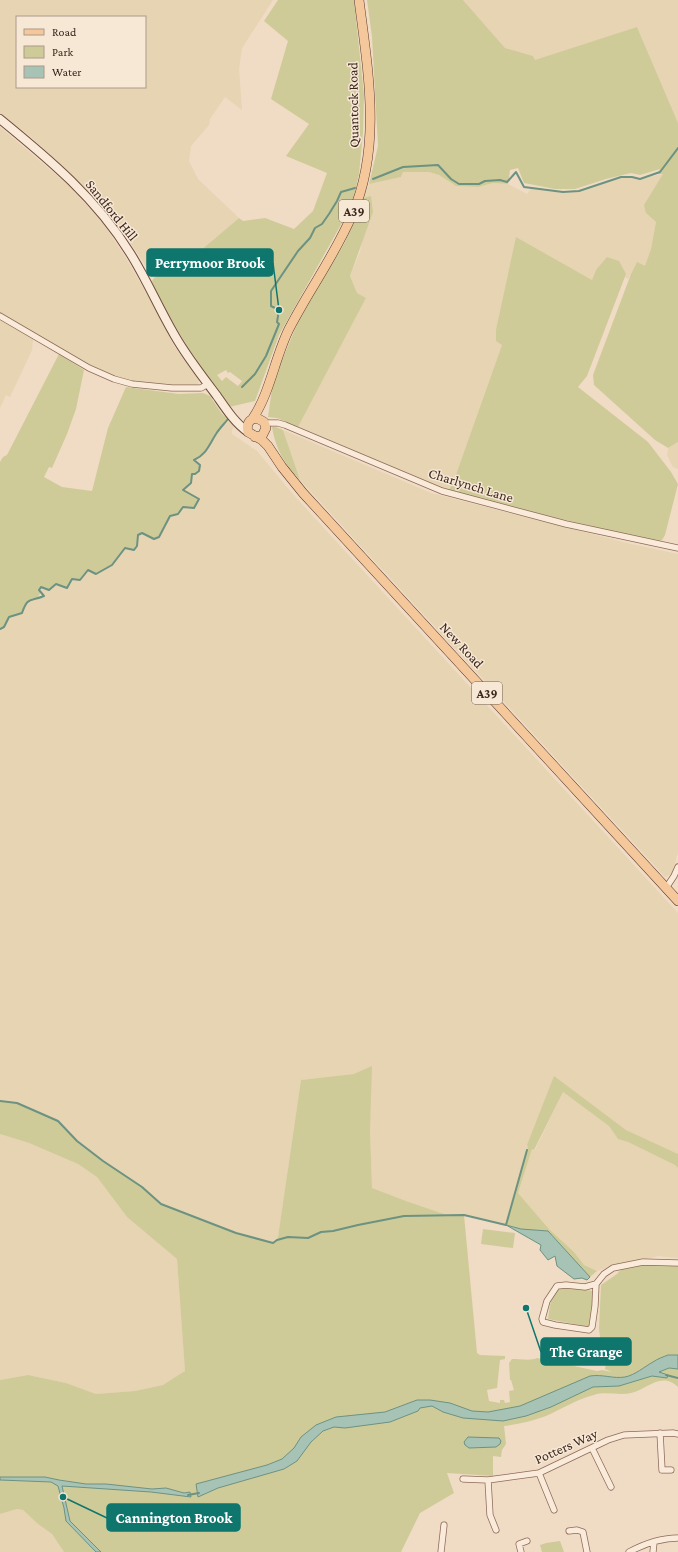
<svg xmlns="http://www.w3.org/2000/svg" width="678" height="1552" viewBox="0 0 678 1552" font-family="'Crimson Pro',serif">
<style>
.farmland{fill:#e6d4b2;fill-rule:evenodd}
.green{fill:#cfcb98;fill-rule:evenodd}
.water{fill:#a7c3b6;stroke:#6c9282}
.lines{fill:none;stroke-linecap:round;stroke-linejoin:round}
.stream{stroke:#6c9282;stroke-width:2}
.minor-casing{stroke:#8c6b5a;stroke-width:7}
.secondary-casing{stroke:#6e4d3d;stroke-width:10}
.primary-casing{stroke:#5a3a2e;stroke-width:10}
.minor{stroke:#faead9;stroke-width:5.5}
.secondary{stroke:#faead9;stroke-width:8}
.primary{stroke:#f4c89b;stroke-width:9}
.labels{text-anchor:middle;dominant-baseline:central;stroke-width:3;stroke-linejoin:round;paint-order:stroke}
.shield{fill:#f7e7d5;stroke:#736155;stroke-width:1}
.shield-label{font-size:13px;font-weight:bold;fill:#3b271e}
.street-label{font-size:14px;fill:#3b271e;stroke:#f7e7d5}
.leader{fill:none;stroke:#0f766e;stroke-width:1.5}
.callout-dot{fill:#0f766e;stroke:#f7e7d5;stroke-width:1.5}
.callout{fill:#0f766e;stroke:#0f766e;stroke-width:1.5}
.callout-label{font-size:15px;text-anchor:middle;font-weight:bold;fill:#fff}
</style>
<rect width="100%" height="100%" fill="#f0dbc5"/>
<path class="farmland" d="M0 0H273L242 48 239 69 242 110 225 97 210 119 209 125 191 146 189 161 198 179 239 218 193 257 154 278 106 207 30 136 0 114ZM17 17H145V87H17Z
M463 0H678V123L637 27 535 61 533 56 505 48Z
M0 127 67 184 102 222 126 258 153 305 174 346 199 379 198 385 182 386 123 381 98 370 0 313Z
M403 172H429L439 175 456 186 478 187 493 183 508 184 527 194 532 187 563 192 579 191 621 177H632L640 179 663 174 646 213 656 222 651 249 645 267 637 263 628 279 625 277 626 274 596 270 592 280 516 237 502 345 453 483 449 490 440 488 298 427 366 298 357 293 350 276 360 252 371 197 363 198 369 184 401 177Z
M0 320 33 339 32 350 10 397 6 395 0 408Z
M228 419 234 427 232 430V434L257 451 291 492 333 538 678 913V1154L626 1130 554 1077 528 1147 506 1225 464 1215H447L406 1201 372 1188 370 1129 354 1074 301 1080 278 1237 277 1240 273 1243 236 1233 161 1204 142 1187 103 1161 77 1141 58 1121 17 1103 0 1101V629L4 627 9 617 25 604 35 597 44 596 39 590 41 587 84 576 88 570 97 574 112 565 125 548 137 546 138 535 142 533 154 539 170 516 183 490 191 483 194 460 199 458 202 453 208 450 216 434Z
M283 430 431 493 631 544 678 554V852L672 874 665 877 300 480Z
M678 442V469L673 467 667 455 668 448Z
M563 1092 609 1126 618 1139 628 1142 675 1165 678 1168V1258L658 1256 635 1262 611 1265 603 1269 597 1271 584 1265 574 1252 549 1229 518 1193 532 1149 535 1150Z
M0 1134 29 1143 78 1164 97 1177 127 1217 177 1259 185 1371 181 1374 163 1385 135 1391 96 1394 66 1383 28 1375 0 1380Z
M17 1509 23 1510 38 1524 52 1534 64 1552H0V1514Z"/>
<path class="green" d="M278 0H354L364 95 363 133 359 174 352 205 279 335 255 401 229 407 203 373 195 357 188 348 157 295 152 281 154 278 193 257 239 218 243 221 265 218 294 229 313 211 327 173 286 156 309 124 271 99 288 41 264 21ZM226 370 228 373 230 372 242 381 238 386 226 377 222 381 217 375Z
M367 0H463L505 48 533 56 535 60 637 27 678 123V442L668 448 655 440 594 385 593 375 631 274 637 262 645 266 651 249 656 222 646 213 644 205 663 174H657L660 169 640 175 631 173 606 179 575 189H555L524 183 518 168 510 170 508 184 493 183 478 187 456 186 439 175 429 172H403L401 177 369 184 378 146 372 37Z
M371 196 373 212 350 276 357 293 366 298 298 427 277 418 268 417 273 382 300 317 344 244 360 210 363 198Z
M516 237 592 280 596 270 607 257 619 261 626 274 587 376 578 387 648 442 671 472 678 484 665 535 662 540 657 542 524 510 449 490 453 483 502 345 496 341V330Z
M59 354 84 370 76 409 67 434 52 468 49 467 44 477 62 487 92 491 108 428 126 387 179 394 203 393 210 396 222 414 228 419C224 424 219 429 216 434 209 445 207 454 194 460L200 465 199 471 195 474H192L191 483 183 490 199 499 194 508 183 507 178 514 170 516 159 537 154 539 142 533 138 535 137 546 134 550 125 548 112 565 96 574 88 570 80 580 72 579 67 588 56 584 49 590 41 587 39 590 41 592 38 597C28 598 25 605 22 613L9 617 4 627 0 629V462L3 457 7 455Z
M272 427H276L283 430 300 480C284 463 276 450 272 427Z
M372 1066 370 1129 372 1188 406 1201 447 1215H464L477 1353 480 1355 505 1356V1359L500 1360 497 1388 487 1390 489 1401 500 1403V1400H504L505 1403 510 1402 509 1391 514 1390 511 1380H510L509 1363 512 1359C519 1359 532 1361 537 1358L597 1371 602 1370 612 1372 605 1369 608 1354 601 1353V1357L596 1356V1354L590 1353V1348H594L596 1344H601L599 1329 601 1285 617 1274 624 1266 642 1260 678 1263V1387C661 1371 648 1389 631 1393 619 1396 606 1391 594 1395 577 1399 562 1409 546 1416 533 1421 519 1424 504 1426L506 1444 502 1450 501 1457 493 1456V1476L447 1473 454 1493 420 1513 401 1552H64L52 1534 38 1524 23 1510 17 1509 0 1514V1380L28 1375 66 1383 96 1394 135 1391 163 1385 185 1371 177 1259 127 1217 97 1177 78 1164 29 1143 0 1134V1101L17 1103 58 1121 77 1141 103 1161 142 1187 161 1204 236 1233 273 1243 277 1240 278 1237 301 1080 354 1074Z
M554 1076 626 1130 678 1154V1168L675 1165 628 1142 618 1139 609 1126 563 1092 534 1150 532 1149 518 1193 549 1229 574 1252 584 1265 597 1271 590 1277 548 1231 521 1229 506 1225 528 1147 527 1145Z
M483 1229 515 1233 513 1248 481 1244Z
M563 1287 593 1291 592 1309 589 1327 548 1319C550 1308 550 1291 563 1287Z
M560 1541 564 1552H542L540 1545 546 1543Z"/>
<path class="water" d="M506 1225 521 1229 548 1231 590 1277 587 1280 582 1278 574 1279 557 1266 555 1256 548 1260 540 1250 541 1245Z
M668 1355H678V1369L669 1368 659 1372 668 1375 667 1378 652 1376 619 1386 593 1387 551 1407 526 1416 503 1421 463 1418 443 1412 432 1406 420 1408 418 1411 390 1422 345 1428 334 1427 323 1431 311 1442 297 1461 284 1469 218 1488 198 1497 196 1484 267 1465 282 1459 294 1448 301 1437 316 1425 336 1417 385 1412 417 1400H430L450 1403 472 1411 488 1412 520 1406 590 1376C603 1374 613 1379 625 1377 635 1375 644 1367 653 1362 657 1359 663 1357 668 1355Z
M468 1437 499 1438 501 1441 500 1444 496 1447 469 1448 465 1445 464 1442Z
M0 1477H45L59 1480 86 1484H106L152 1489 166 1488 184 1493 190 1492 191 1497 151 1492 62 1486 70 1521 101 1552H96L66 1521 64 1508 58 1486 51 1482 0 1480Z"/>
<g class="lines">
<path class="stream" d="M373 179 403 167 438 165 451 179 459 184H479L485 181 500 180 507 182 516 172 524 187 563 192 579 191 621 177H632L640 179 660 172 678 148
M242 387 255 374 266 356 279 324 277 322 279 310 271 306V291L298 251 310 238 315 228 322 224 329 214 337 201 341 192 355 188
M0 629 4 627 9 617 22 613C28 596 30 602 44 596L39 590 41 587 49 590 56 584 67 588 72 579 80 580 88 570 96 574 112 565 125 548 134 550 137 546 138 535 142 533 154 539 159 537 170 516 178 514 183 507 194 508 199 499 183 490 191 483 192 474H195L199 471 200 465 194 460C206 455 209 445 216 434 219 429 224 424 228 419
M0 1101 17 1103 58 1121 77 1141 103 1161 142 1187 161 1204 236 1233 273 1243 277 1240 288 1237 308 1238 321 1232 333 1231 358 1225 404 1216 464 1215 506 1225 527 1150
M666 1375 678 1378
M188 1495 199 1493"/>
<g class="minor-casing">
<path id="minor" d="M0 316 89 368 114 379 132 384 172 388H201L208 384
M266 423H278L285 425 442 491 566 524 678 548
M666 888 674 876 678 867
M596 1284 595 1306 592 1327 589 1330 555 1325 543 1322 542 1319 547 1301 557 1286 566 1285 585 1287 596 1284 604 1274 613 1268 643 1262 678 1263
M660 1433 662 1470H671
M592 1448 611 1487
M539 1473 554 1510
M463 1479 488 1480 539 1473 608 1440 624 1435 673 1433 678 1434
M488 1480 490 1515 496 1530
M569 1531 577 1530 583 1532 587 1552
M441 1552 444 1525
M521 1552 519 1544 527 1541
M629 1552C644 1544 661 1538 678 1538
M653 1552 654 1542"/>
</g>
<g class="secondary-casing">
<path id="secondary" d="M0 119C49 159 97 199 130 253 147 280 159 309 175 336 187 357 202 376 217 396 226 409 235 423 248 432"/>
</g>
<g class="primary-casing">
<path id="primary" d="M253 418C270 393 275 357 289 329 309 290 335 255 352 215 382 147 368 71 359 0
M255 437 262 436 266 428 264 422 257 418C249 419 246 424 248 432L262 440 268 446 282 467 303 493 678 901"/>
</g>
<use href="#minor" class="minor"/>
<use href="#secondary" class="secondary"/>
<use href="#primary" class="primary"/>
</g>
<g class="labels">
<g class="shield">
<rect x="339" y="200" width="30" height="22" rx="3"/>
<rect x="472" y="682" width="30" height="22" rx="3"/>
</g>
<g class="shield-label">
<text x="354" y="211">A39</text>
<text x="487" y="693">A39</text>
</g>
<g class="street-label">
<text transform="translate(353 105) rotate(-91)">Quantock Road</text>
<text transform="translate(112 210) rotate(51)">Sandford Hill</text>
<text transform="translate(471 485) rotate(17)">Charlynch Lane</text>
<text transform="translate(462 645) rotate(47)">New Road</text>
<text transform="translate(566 1446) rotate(-24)">Potters Way</text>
</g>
</g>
<path class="leader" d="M279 310L273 263M526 1308L541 1352M63 1497L107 1518"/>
<g class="callout-dot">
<circle cx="279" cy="310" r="4"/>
<circle cx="526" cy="1308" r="4"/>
<circle cx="63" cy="1497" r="4"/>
</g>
<g class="callout">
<rect x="147" y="249" width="126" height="27" rx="4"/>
<rect x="541" y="1338" width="90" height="27" rx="4"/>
<rect x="107" y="1504" width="133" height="27" rx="4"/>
</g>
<g class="callout-label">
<text x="210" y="268">Perrymoor Brook</text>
<text x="586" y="1357">The Grange</text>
<text x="174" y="1523">Cannington Brook</text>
</g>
<rect x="16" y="16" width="130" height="72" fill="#f7e7d5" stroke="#ac9a8c"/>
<rect x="24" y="29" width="20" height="6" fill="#f4c89b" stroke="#ac9a8c"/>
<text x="52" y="36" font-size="12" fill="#3b271e">Road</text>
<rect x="24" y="46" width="20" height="12" fill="#cfcb98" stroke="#ac9a8c"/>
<text x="52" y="56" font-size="12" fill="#3b271e">Park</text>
<rect x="24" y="66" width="20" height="12" fill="#a7c3b6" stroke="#ac9a8c"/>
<text x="52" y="76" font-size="12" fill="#3b271e">Water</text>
</svg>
